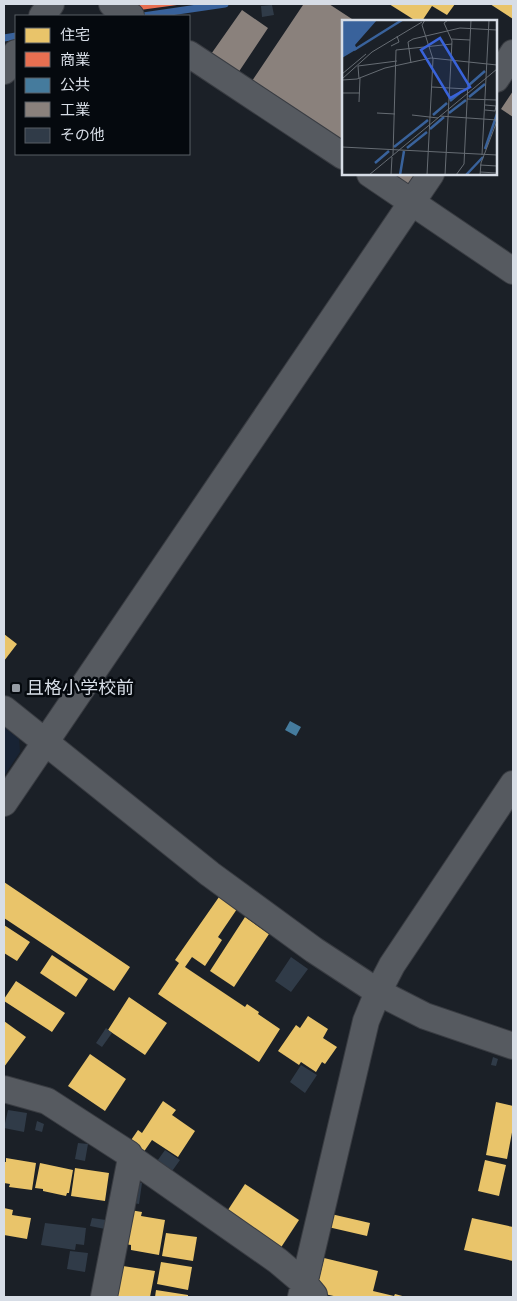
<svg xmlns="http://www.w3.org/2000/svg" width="517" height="1301" viewBox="0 0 517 1301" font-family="'Sofia Sans Condensed','Noto Sans JP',sans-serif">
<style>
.built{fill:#182334}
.homes{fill:#e9c46a}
.shops{fill:#e76f51}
.public{fill:#457b9d}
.industry{fill:#8a817c}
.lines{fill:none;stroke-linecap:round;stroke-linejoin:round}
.stream{stroke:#39629b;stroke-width:7}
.building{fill:#303b48}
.street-casing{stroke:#393c42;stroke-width:28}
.street{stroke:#565a60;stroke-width:26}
.poi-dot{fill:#959ba3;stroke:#05090e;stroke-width:2}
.labels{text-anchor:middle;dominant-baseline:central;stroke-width:5;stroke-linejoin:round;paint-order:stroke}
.poi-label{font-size:18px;fill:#d7dde6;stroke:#05090e;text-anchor:start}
.inset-river{fill:none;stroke:#39629b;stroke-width:2.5}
.inset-road{fill:none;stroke:#666c73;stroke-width:1}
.view{fill:#3963da;fill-opacity:0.15;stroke:#3963da;stroke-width:2.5}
.inset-edge{fill:none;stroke:#d7dde6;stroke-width:2.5}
</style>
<rect width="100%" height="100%" fill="#1b2027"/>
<path class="built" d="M4 727 19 739 20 752 4 776Z"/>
<path class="homes" d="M389 4H455L447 15 432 6 422 21H416Z
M490 4H513V19Z
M4 634 17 644 4 661Z
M4 882 130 967 114 991 4 918Z
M219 897 237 909 218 937 222 940 205 966 192 957 185 967 245 1007 247 1004 259 1012 258 1014 280 1029 259 1062 158 994 179 963 175 960Z
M245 917 269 934 234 987 210 971Z
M4 925 30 942 17 961 4 953Z
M52 955 88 979 76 997 40 973Z
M16 981 65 1013 52 1032 4 1001V999Z
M129 997 167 1023 145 1055 108 1030Z
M308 1016 328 1029 323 1038 337 1047 325 1064 322 1062 316 1072 301 1062 299 1065 278 1051 296 1025 300 1028Z
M4 1021 26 1037 4 1067Z
M90 1054 126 1079 105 1111 68 1086Z
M163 1101 176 1110 172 1115 195 1131 178 1157 152 1140 143 1153 129 1143 138 1130 142 1133Z
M496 1102 513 1106V1127L507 1159 486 1155Z
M6 1158 36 1163 32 1190 9 1187 10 1184 4 1183V1162H6Z
M485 1160 506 1165 499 1196 478 1191Z
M40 1163 73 1170 69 1193H67L66 1196 43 1191V1189L35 1188Z
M75 1168 109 1173 105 1201 71 1196Z
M245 1184 299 1220 278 1252 224 1216Z
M4 1208 13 1210 12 1215 31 1218 27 1239 4 1235Z
M130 1210 142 1212 141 1216 165 1220 159 1255 131 1250V1245L125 1244Z
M331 1214 370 1223 367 1236 328 1227Z
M472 1218 513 1227V1261L464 1250Z
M166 1233 197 1237 193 1261 162 1256Z
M324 1258 378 1271 373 1291 394 1296 395 1294 406 1297H338L316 1292Z
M161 1262 192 1267 188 1290 157 1284Z
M123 1266 155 1271 150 1297H117Z
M156 1290 188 1295V1297H155Z"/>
<path class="shops" d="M131 4H177V5L140 10Z"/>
<path class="public" d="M290 721 301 727 296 736 285 730Z"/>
<path class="industry" d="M329 4 355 21H343V151L248 87 303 5Z
M242 10 268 28 236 76 209 57Z
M513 91V117L501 109Z
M377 174H415L403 191Z"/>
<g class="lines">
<path class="stream" d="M143 16 225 4
M4 38 16 36"/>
</g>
<path class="building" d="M272 5 274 15 262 17 261 6Z
M291 957 308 969 291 992 275 981Z
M106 1028 112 1033 102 1047 96 1043Z
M493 1057 498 1059 496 1066 491 1065Z
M301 1065 317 1075 305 1093 290 1082Z
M8 1110 27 1113 24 1132 4 1128Z
M37 1121 44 1124 42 1132 35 1130Z
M78 1143 88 1144 85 1161 75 1159Z
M165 1150 180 1160 170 1174 155 1164Z
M131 1182 142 1183 139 1204 128 1202Z
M92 1218 106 1220 105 1229 90 1226Z
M45 1223 86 1228 84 1245 76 1244 75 1250 41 1245Z
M70 1251 88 1253 85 1272 67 1269Z"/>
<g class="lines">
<g class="street-casing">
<path id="street" d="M112 4 131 16
M42 16 51 4
M189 54 343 156
M4 71 16 53
M496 79 513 53
M370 174 513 271
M4 709 210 874 314 950 378 992 425 1016 513 1046
M4 803 431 174
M4 1089 47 1101 129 1154 131 1158 278 1261 304 1283 314 1295
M104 1297 131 1158
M301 1297 366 1021 378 992 392 965 513 784"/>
</g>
<use href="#street" class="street"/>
</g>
<rect class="poi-dot" x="11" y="683" width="10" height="10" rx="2.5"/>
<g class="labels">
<g class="poi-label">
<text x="26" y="688">且格小学校前</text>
</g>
</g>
<g transform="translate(342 20)">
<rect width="155" height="155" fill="#1b2027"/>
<path d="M0 0H35L13 25 15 29 0 38Z" fill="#39629b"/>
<path class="inset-river" d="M12 30 60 0M127 65 143 51M127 77 143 64M108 81 120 71M107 93 124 80M91 95 105 83M88 109 102 97M52 127 86 100M65 128 85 112M143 129 155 94M33 143 47 131M58 155 62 131M124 155 141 137"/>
<path class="inset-road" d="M83 0 80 5 91 39 85 155M109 19 128 20M49 26 57 22 55 16M69 43 66 22 71 19 118 8 155 10M0 54 24 34M0 59 30 32 80 2M17 59 16 46 55 41M0 60 15 59 43 48 89 38 155 45M90 67 126 69M0 73H18M125 79 155 80M17 82 18 58M143 90 153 91 154 86 143 85M35 93 53 94M70 95 96 98M98 96 155 100M0 127 155 135M51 135 54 30 110 24M140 135 147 0M138 145 155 146M138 152 155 153M27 155 155 49M49 155 50 137M103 155 110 21 102 3 106 0M114 155 122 144 129 0M138 155 139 143 155 101"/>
<path class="view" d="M98 18 128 67 108 78 79 30Z"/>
<rect width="155" height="155" class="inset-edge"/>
</g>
<rect width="517" height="1301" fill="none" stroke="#d7dde6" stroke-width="10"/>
<rect x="15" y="15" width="175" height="140" fill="#05090e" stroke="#595e64"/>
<rect x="25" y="28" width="25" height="15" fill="#e9c46a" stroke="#595e64"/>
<text x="60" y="40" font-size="15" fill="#d7dde6">住宅</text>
<rect x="25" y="52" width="25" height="15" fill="#e76f51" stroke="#595e64"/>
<text x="60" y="65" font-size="15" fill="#d7dde6">商業</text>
<rect x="25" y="78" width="25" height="15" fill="#457b9d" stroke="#595e64"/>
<text x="60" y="90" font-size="15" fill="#d7dde6">公共</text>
<rect x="25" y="102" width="25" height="15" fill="#8a817c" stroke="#595e64"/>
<text x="60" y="115" font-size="15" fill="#d7dde6">工業</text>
<rect x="25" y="128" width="25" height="15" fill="#303b48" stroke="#595e64"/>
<text x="60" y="140" font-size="15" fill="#d7dde6">その他</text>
</svg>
